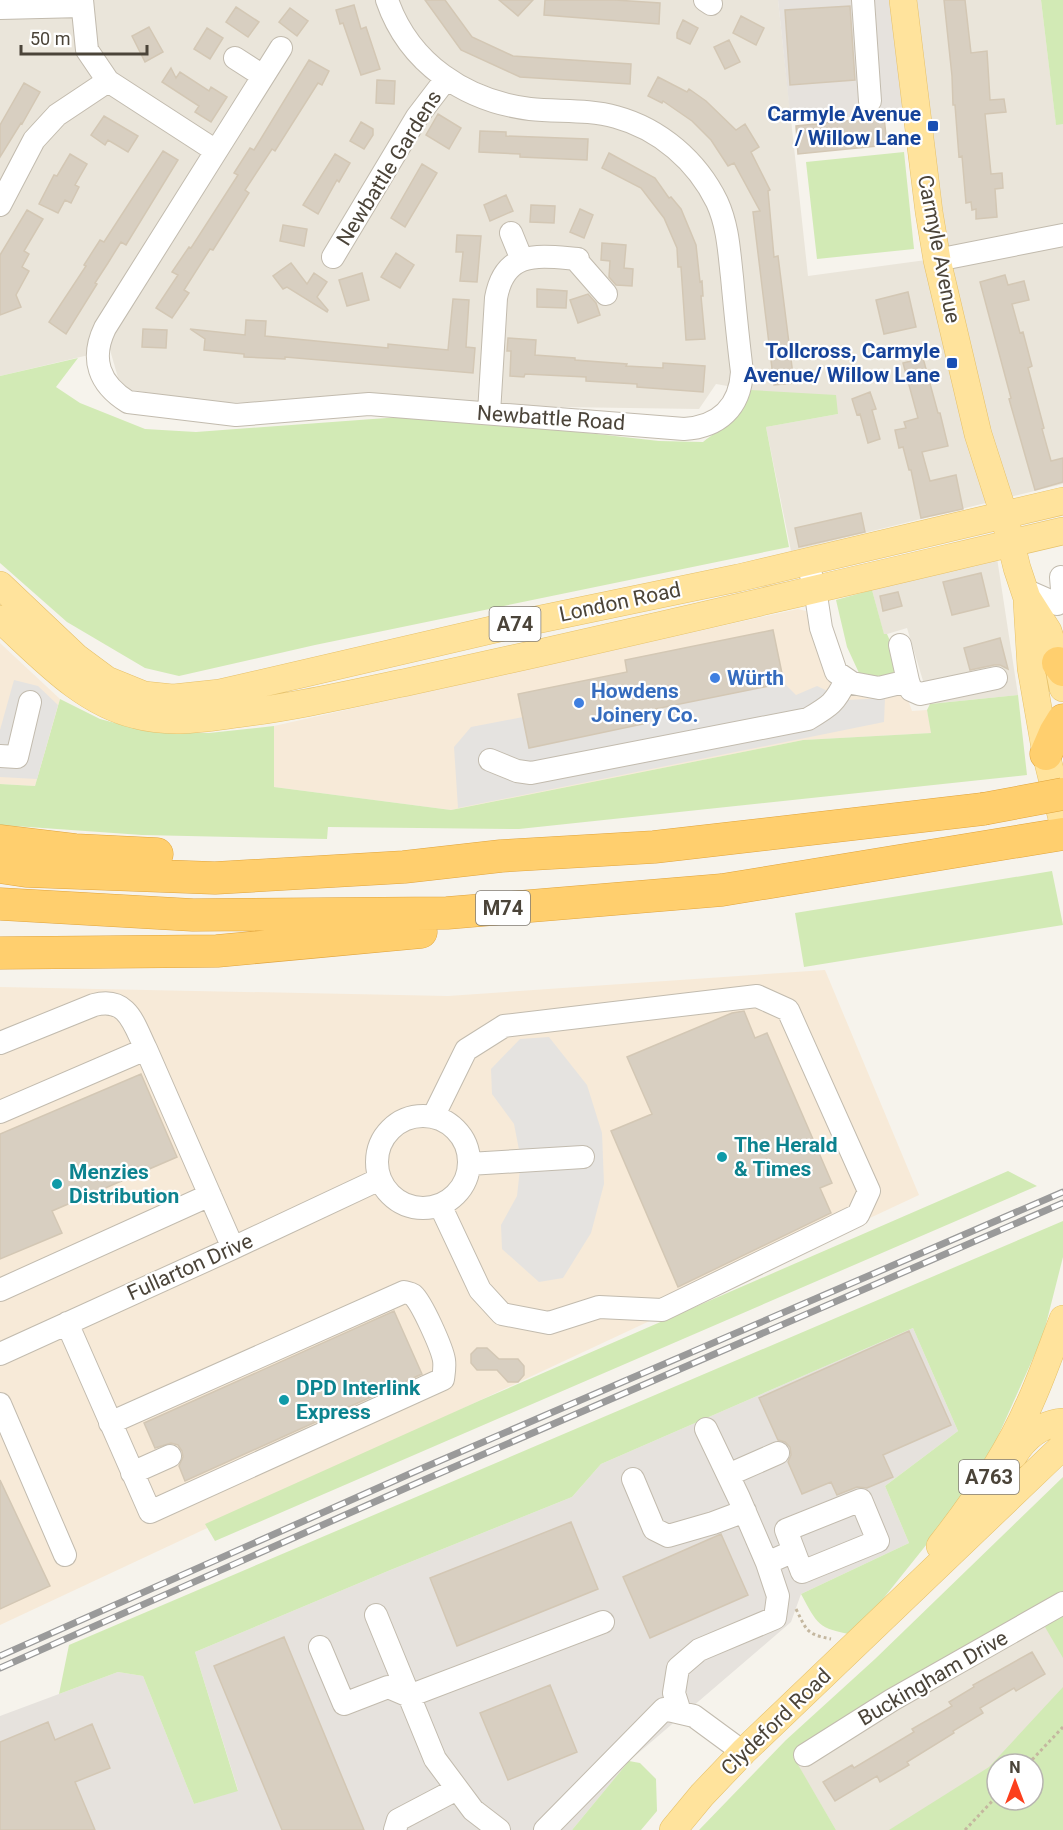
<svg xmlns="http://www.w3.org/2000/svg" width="1063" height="1830" viewBox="0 0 1063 1830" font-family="Roboto,sans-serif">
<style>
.residential{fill:#eae5da;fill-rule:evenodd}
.commercial{fill:#f7ead8}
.industrial{fill:#e6e2dd}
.green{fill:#d2eab5;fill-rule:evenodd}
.parking{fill:#e5e3e0}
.building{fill:#d8cfc1;stroke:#d3c7b4;stroke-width:1.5}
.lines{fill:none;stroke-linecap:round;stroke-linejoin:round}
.minor-casing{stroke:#c2bbae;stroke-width:24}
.major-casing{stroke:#e6c16a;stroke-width:28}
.highway-casing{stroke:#e0a43c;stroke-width:33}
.path{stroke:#c4b79f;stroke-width:3;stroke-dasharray:3 3;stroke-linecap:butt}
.minor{stroke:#fff;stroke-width:22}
.major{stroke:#ffe39c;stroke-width:27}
.highway{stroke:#ffcf6e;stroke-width:32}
.rail-casing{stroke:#9a9a9a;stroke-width:7}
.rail{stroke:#fff;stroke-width:4.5;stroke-dasharray:14;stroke-linecap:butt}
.highway-bridge-casing{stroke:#e0a43c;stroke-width:33;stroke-linecap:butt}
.highway-bridge{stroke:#ffcf6e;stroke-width:32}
.transit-dot{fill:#1a4fb4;stroke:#fff;stroke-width:2}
.shop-dot{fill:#3f7fe0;stroke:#fff;stroke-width:2}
.culture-dot{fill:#0f9aa8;stroke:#fff;stroke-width:2}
.labels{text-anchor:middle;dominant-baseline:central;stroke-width:4.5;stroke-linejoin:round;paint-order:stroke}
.shield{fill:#fff;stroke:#817c74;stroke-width:1.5}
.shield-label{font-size:20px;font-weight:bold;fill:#4b4439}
.transit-label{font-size:21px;font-weight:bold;fill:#164399;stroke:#fff;text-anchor:end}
.street-label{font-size:21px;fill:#4b4439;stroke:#fff}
.shop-label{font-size:21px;font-weight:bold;fill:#366cbe;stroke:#fff;text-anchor:start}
.culture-label{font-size:21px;font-weight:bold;fill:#0d838f;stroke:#fff;text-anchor:start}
</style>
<rect width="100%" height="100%" fill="#f6f3ec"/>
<path class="residential" d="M0 0H778L808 276 926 260 896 0H1041L1056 124H1063V484L791 551 766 427 838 414 750 390 716 384 699 409 202 402 121 388 110 350 0 376Z
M997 558 1018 695 930 704 907 628 884 635 872 590Z
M1063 1595V1830H836L793 1757 892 1700ZM997 1764H1033V1800H997Z"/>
<path class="commercial" d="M798 609 806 611 813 640 830 672 898 694 908 700 912 711 927 710 932 733 803 740 451 810 274 787V726Z
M0 643 60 699 35 786 0 784Z
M825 970 919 1195 0 1625V987L448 996Z"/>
<path class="industrial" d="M778 0H896L909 111 791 123Z
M913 1328 958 1431 885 1486 909 1543 801 1594 791 1622 629 1761 572 1830H0V1716L118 1672 143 1676 194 1804 238 1790 195 1652 388 1571 572 1497 601 1464Z"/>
<path class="green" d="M1041 0H1063V124L1056 125Z
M904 152 914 249 817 259 806 162Z
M78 358 56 387 80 403 145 429 196 432 400 417 481 421 659 441 703 442C721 428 745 414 750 390L836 395 838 414 766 427 789 547 315 645 179 676 145 668 67 622 0 563V376Z
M872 590 884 634H887C893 648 904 662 893 676L880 679 859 673 847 647 836 600Z
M1018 695 1027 775 519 829 328 827 327 839 142 835 0 825V784L35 786 60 699 100 719 145 731 209 733 274 726V787L451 810 803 740 931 733 927 710 930 704Z
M1052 871 1063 925 804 967 795 913Z
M1008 1171 1037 1186 215 1541 205 1524 481 1400Z
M1063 1221V1257L1043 1336 995 1443 943 1524 854 1635C817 1628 818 1625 801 1594L909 1543 885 1486 958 1431 913 1328 601 1464 572 1497 388 1571 195 1652 238 1791 194 1804 143 1676 118 1672 59 1694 69 1645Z
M1063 1477V1595L892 1700 793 1756 836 1830H699L786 1740 875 1659Z
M1063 1613V1658L1045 1627Z
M1063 1687V1830H889L989 1767ZM997 1764H1033V1800H997Z
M629 1761 640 1763 656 1779 657 1811 641 1830H572Z"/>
<path class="parking" d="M14 680 38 686 58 705 37 779 0 777V730Z
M784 683 796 695 817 686 847 700 885 698 884 722 458 808 454 747 471 727 523 717 530 747 642 724 640 712Z
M549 1037 587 1085 602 1133 604 1184 591 1233 563 1278 539 1282 502 1249 501 1225 517 1196 521 1160 514 1124 492 1094 491 1069 520 1039Z"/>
<path class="building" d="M425 0H445L472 37 513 56 631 64 630 84 520 77 461 50Z
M499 0H533L518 16Z
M545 0H615L660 3 659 24 544 15Z
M944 0H965L971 53 987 51 990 100 1004 99 1006 112 985 114 991 174 1002 173 1003 188 995 189 997 217 976 219V209L972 210 971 202 966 203 962 156 959 157 955 105H953L952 76Z
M354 5 361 29 366 27 380 69 361 75 343 23 340 24 336 10Z
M850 6 855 80 790 85 785 10Z
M236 7 259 22 248 37 226 22Z
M290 8 308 21 297 36 279 22Z
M741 16 764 28 756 45 733 33Z
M683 20 698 28 690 44 677 38V33Z
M149 27 163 52 145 62 132 36Z
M207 28 223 38 210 59 194 49Z
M729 40 740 62 725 69 714 47Z
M309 60 329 71 322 85 318 83 275 151 272 149 245 190 249 193 213 250 210 249 184 290 189 293 172 318 156 308 178 275 172 272 189 247 191 248 238 175 234 173 250 148 254 150Z
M171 68 176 78 180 72 209 91 211 87 227 97 211 122 195 112 199 106 162 82Z
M658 77 687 92 689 89 706 101 736 130 745 124 759 147 751 152 770 190 768 191 774 257 778 256 794 383 774 385 753 212 760 211 734 163 728 166 711 140 692 121 663 101 662 103 648 96Z
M377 80 395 81 394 104 376 103Z
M24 83 40 92 22 124 21 123 0 157V125Z
M438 114 461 128 449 149 426 135Z
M104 116 138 136 128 152 108 140 105 145 91 135Z
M884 117 887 145 798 154 796 126Z
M361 122 373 129V135L364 149 350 141Z
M480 131 506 132V136L588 139 587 160 520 157V154L479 152Z
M163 151 178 160 126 245 121 242 108 263 95 283 97 284 66 334 49 322 86 266 84 265 100 240 104 242Z
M609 153 655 178 669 198 671 197 681 209 696 245 700 282 702 281 703 296H701L705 339 686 340 681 267H678L677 248 664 218 641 188 602 168Z
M70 154 87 164 75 185 79 187 71 203 65 200 58 213 39 204 54 175 57 176Z
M335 154 350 163 339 182 337 180 318 214 303 205Z
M422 164 437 173 405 227 391 218Z
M506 195 513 211 490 221 484 205Z
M531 205 555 206 554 223 530 222Z
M580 209 593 215 584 238 570 232Z
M27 210 43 219 24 251 29 254 22 267 29 271 16 295 21 307 0 315V255Z
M283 225 307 229 304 246 280 241Z
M457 235 481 236 477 282 460 281 463 252H456Z
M602 243 626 245 624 268 633 269 632 286 616 285 609 277 610 261 601 260Z
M396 253 414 265 400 288 381 277Z
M291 263 307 284 314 273 327 282 317 297 328 310 327 312 287 287 283 289 273 276Z
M362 273 369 300 347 306 339 280Z
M1005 275 1008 285 1024 281 1029 300 1012 304 1020 333 1023 332 1032 366 1028 368 1044 428 1042 429 1051 461 1063 458V482L1035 490 1009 399 1011 398 980 282Z
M537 289 567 291 566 308 537 307Z
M908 292 916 327 884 334 876 300Z
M588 294 596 303 600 315 578 323 570 300Z
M453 299 469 300 466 347 475 348 473 373 285 357V359L244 357V354L204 350 205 339 190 329 245 335 246 320 266 321 265 336 388 348V344L448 350Z
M143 329 167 330 166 348 142 347Z
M508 338 536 340 535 355 575 358V360L627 364 626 366 663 368V363L705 366 703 392 637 387V384L586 381V377L525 374 524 377 510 376 511 351H507Z
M923 358 938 413H940L948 446 922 452 930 481 956 475 963 509 921 518 911 470H909L903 447 899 448 895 430 906 428 904 422 918 418 903 363Z
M870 392 876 409 872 410 880 439 868 443 860 414 857 415 852 399Z
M861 513 865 532 799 547 795 528Z
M981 573 989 606 952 615 943 582Z
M898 592 902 606 883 611 880 596Z
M773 630 784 683 640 712 643 724 529 748 518 694 627 672 625 660Z
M1000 638 1008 669 1000 665H994L970 670 964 648Z
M744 1011 755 1038 767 1033 832 1183 820 1188 831 1213 678 1287 611 1131 652 1114 627 1057 732 1013Z
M141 1074 177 1157 52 1211 62 1233 0 1259V1134Z
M394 1311 422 1374 185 1481 179 1466 183 1457 182 1451 178 1445 171 1443 155 1448 144 1423Z
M909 1331 951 1425 883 1455 893 1477 867 1488 857 1487 837 1495 831 1482 802 1494 788 1462 791 1455 790 1447 785 1442 778 1440 759 1398Z
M477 1348H487L499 1359H518L524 1366V1375L518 1382H508L497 1370H477L471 1363V1354Z
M0 1480 50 1586 0 1609Z
M571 1522 598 1589 457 1646 430 1578Z
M721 1534 748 1595 650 1638 623 1577Z
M284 1637 364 1830H282L214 1666Z
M1032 1652 1045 1674 1016 1691 1014 1688 980 1708 983 1713 953 1731 954 1733 907 1762 909 1765 880 1782 877 1776 835 1801 823 1782 852 1765 854 1768 914 1732 912 1729 952 1706 949 1702 974 1687 973 1685Z
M550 1685 577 1752 508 1780 480 1713Z
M48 1722 55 1740 92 1724 110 1768 75 1782 95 1830H0V1742Z"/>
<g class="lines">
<g class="minor-casing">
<path id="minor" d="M82 0 87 50 108 81 216 151
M705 0 711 4
M863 0 870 101
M0 8 82 6
M281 48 105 328C90 359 99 384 128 402L236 415 369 404 684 429C719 427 740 407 742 372 738 340 735 309 732 277 729 251 728 226 717 202 697 161 660 129 616 117 588 109 559 112 530 109 466 101 409 64 387 0
M235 58 263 76
M0 205 34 140 57 115 108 81
M511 233 522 260
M333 257 417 117 446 79
M937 260 1063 235
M489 413 496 298C505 249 539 256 578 259V262L606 294
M807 561 815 589 821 628 836 672 852 683 879 688 908 681 900 645
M1061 577 1063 602
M1025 590 1057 604
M908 681 911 690 920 694 996 678
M0 756 17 757 30 702
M490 760 517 771 531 773 808 719C830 706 835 703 846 680
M0 1043 94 1005C128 996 134 1025 146 1049
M0 1112 146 1049 233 1248
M377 1162a46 46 0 1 1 92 0a46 46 0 1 1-92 0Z
M433 1117 466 1050 504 1026 757 996 788 1010 869 1191 858 1215 662 1310 599 1307 549 1323 502 1314 480 1290 440 1205
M469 1164 583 1157
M0 1290 210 1195
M67 1323 150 1512 443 1379C444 1372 445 1367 444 1360 442 1348 422 1303 413 1295 410 1293 407 1293 404 1292L110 1423
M0 1354 233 1248 380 1179
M0 1404 65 1555
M706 1429 739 1498 767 1563
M132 1473 170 1456
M728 1475 778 1453
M633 1479 654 1529 668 1536 713 1523 745 1511
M376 1615 435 1759 473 1810 499 1830
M320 1647 344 1704 388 1687 409 1696 603 1622
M680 1712 674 1693 678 1668 699 1650 775 1618 778 1596 767 1563 794 1551 802 1572 878 1541 861 1500 786 1530 794 1551
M805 1755 892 1700 1063 1603
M395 1830 398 1820 457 1789
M545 1830 664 1709 694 1716 743 1752"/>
</g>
<g class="major-casing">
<path id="major" d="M903 0 929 212 937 260 978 434 1004 515 1017 568 1027 598 1048 631 1058 663 1063 688
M0 585 76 657 107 680 144 695 173 698 220 693 517 624 738 578 1063 501
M1027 602 1031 668 1046 754 1063 823
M0 619C40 655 81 702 136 715 169 724 202 719 236 714 295 707 354 693 412 681 630 634 846 582 1063 531
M1014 1455C1025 1437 1041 1424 1063 1422
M940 1546C974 1503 1007 1455 1029 1405 1042 1377 1052 1347 1063 1319
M673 1830 702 1795 743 1752 1063 1446"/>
</g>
<g class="highway-casing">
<path id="highway" d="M1058 663 1063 670
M1046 754 1055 733 1063 720
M0 841 75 850 157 854
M0 867 26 871 215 878 404 867 501 856 654 847 983 809
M0 904 193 915 447 913 722 890 1063 834
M0 953 217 951 421 932"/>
</g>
<path class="path" d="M796 1609C807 1631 806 1634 831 1639
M1028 1764 1063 1727
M965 1830 997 1796"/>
<use href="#minor" class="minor"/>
<use href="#major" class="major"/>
<use href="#highway" class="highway"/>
<g class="rail-casing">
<path id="rail" d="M0 1656 423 1468 1063 1192
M0 1668 424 1480 1063 1203"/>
</g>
<use href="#rail" class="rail"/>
<g class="highway-bridge-casing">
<path id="highway-bridge" d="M983 809 1063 794"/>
</g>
<use href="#highway-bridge" class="highway-bridge"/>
</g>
<g class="transit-dot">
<rect x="927" y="120" width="12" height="12" rx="3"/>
<rect x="946" y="357" width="12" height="12" rx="3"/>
</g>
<g class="shop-dot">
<circle cx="715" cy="678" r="6"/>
<circle cx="579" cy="703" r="6"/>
</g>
<g class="culture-dot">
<circle cx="722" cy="1157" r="6"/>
<circle cx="57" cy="1184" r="6"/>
<circle cx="284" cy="1400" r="6"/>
</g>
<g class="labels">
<g class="shield">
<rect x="489.5" y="607" width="51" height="34" rx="4.5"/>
<rect x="476" y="891" width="54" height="34" rx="4.5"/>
<rect x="959" y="1460" width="60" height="34" rx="4.5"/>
</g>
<g class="shield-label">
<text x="515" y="624">A74</text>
<text x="503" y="908">M74</text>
<text x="989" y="1477">A763</text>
</g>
<g class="transit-label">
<text x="921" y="114">Carmyle Avenue<tspan x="921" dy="24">/ Willow Lane</tspan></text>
<text x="940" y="351">Tollcross, Carmyle<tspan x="940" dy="24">Avenue/ Willow Lane</tspan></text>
</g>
<g class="street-label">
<text transform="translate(389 168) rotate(-58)">Newbattle Gardens</text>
<text transform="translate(939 249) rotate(79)">Carmyle Avenue</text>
<text transform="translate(551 418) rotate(4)">Newbattle Road</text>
<text transform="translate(620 602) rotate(-12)">London Road</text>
<text transform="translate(190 1267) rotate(-24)">Fullarton Drive</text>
<text transform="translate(933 1678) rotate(-30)">Buckingham Drive</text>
<text transform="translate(776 1722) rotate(-44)">Clydeford Road</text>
</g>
<g class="shop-label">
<text x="727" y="678">Würth</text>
<text x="591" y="691">Howdens<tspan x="591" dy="24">Joinery Co.</tspan></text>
</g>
<g class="culture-label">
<text x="734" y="1145">The Herald<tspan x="734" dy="24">&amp; Times</tspan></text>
<text x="69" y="1172">Menzies<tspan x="69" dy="24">Distribution</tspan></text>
<text x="296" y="1388">DPD Interlink<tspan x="296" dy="24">Express</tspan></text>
</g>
</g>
<g transform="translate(1015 1782)"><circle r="28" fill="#ffffff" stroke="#b7b4b0" stroke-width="1.5"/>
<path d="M0-4.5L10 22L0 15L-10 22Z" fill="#fc3f1d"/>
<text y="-9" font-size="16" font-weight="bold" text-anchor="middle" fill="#4b4439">N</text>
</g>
<path d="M21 45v9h126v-9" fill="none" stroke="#4b4439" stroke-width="3"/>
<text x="30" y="45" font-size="18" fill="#4b4439" stroke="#ffffff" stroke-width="4.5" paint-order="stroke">50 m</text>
</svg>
